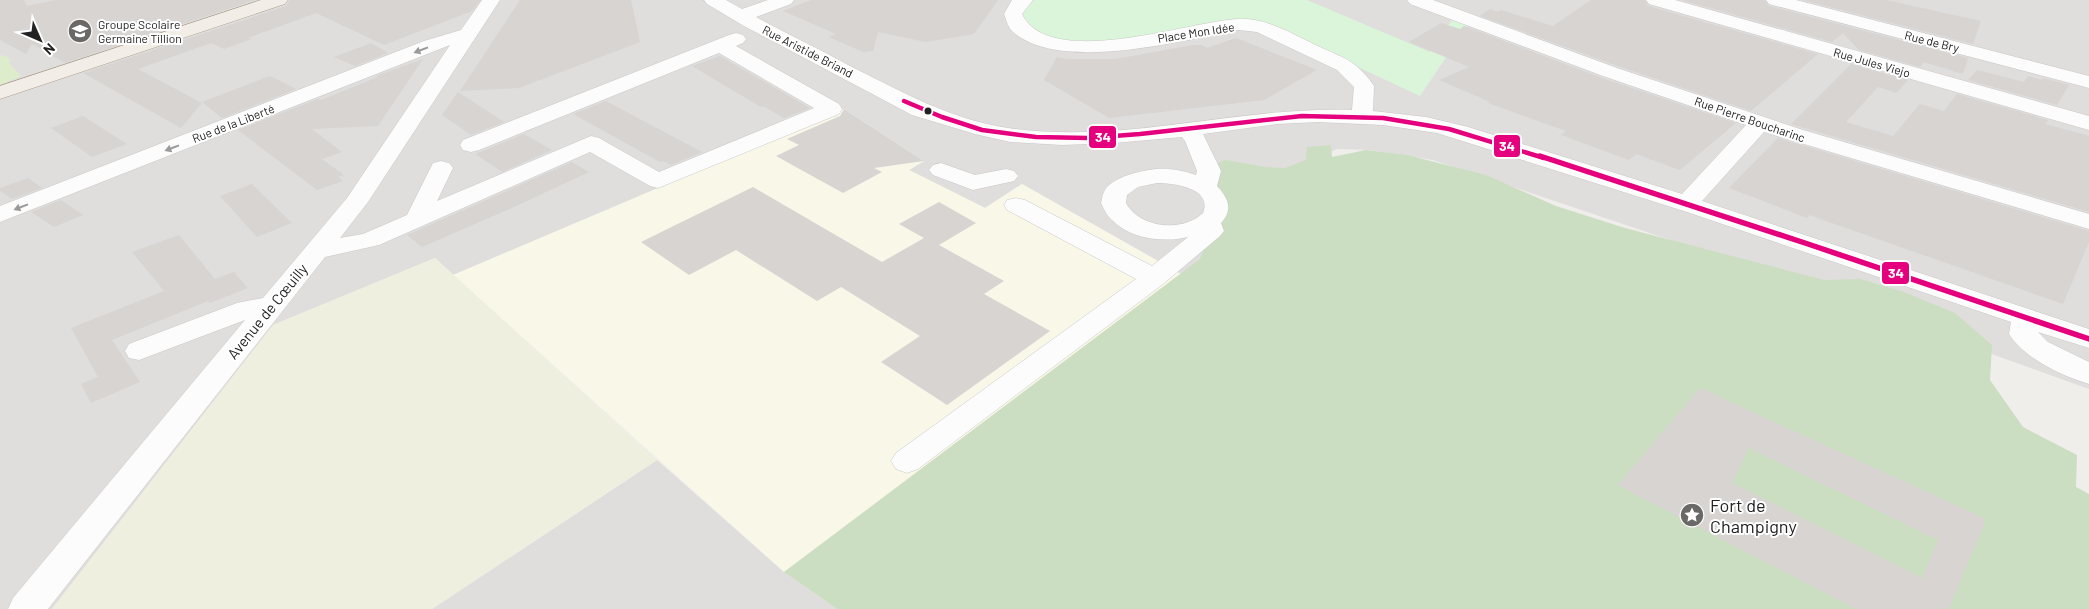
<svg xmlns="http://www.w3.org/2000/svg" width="2089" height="609" viewBox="0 0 2089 609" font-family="Barlow,sans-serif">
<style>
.residential{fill:#dfdedc}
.education{fill:#f8f7e8}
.farmland{fill:#efefdf}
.grass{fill:#ddeccb}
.forest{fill:#cbdec1}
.park{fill:#daf5da}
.building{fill:#d7d4d2;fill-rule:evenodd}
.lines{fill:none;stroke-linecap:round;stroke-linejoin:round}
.minor-casing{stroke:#c9c8c7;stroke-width:1}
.major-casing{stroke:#a79c86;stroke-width:1}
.minor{fill:#fdfcfc;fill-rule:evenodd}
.major{fill:#f3ede7;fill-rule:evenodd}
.bus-1-far1-casing{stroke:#fff;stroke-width:7}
.bus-1-casing{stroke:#fff;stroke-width:9}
.bus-1-far1{stroke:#e5007d;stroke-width:4.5}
.bus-1{stroke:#e5007d;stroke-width:5.5}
.oneway{fill:#9a9a9a}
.bus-dot{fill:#222;stroke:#fff;stroke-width:2}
.labels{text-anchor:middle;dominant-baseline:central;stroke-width:4;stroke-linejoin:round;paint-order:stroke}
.far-poi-label{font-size:12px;fill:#222;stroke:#fff;text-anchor:start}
.far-street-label{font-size:12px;fill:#222;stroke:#fff}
.street-label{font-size:15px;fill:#222;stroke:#fff}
.near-poi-label{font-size:18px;fill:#222;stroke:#fff;text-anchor:start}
.line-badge{stroke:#fff;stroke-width:2}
.badge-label{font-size:14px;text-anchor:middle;font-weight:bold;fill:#fff}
</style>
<rect width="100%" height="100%" fill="#f0eeeb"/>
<path class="residential" d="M0 0H2089V389L1721 257 1433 160 1370 150 1337 149 1314 159 1232 282 1181 274 1022 184 985 208 909 170 924 161 844 109 453 275 435 258 273 325 52 609H0Z
M657 460 784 572 837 609H432Z"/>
<path class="education" d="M844 109 924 161 909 170 985 208 1022 184 1181 274 784 572 453 275Z"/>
<path class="farmland" d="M435 258 657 460 432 609H52L273 325Z"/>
<path class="grass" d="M0 55 8 57 11 62 9 63 21 76 0 85Z"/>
<path class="forest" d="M1331 145 1332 157 1366 150 1407 155 1486 175 1556 206 1625 228 1824 280 1860 279 1901 291 1955 313 1992 345 1990 380 2023 427 2077 455 2076 487 2089 494V609H837L784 572 1200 259 1216 219 1213 165 1226 160 1265 167 1285 168 1306 160 1307 147Z"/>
<path class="park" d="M1035 0H1307L1430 52 1452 20 1468 25 1420 96 1268 25 1088 45 1050 40 1028 28 1022 15 1030 3Z"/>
<path class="building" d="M0 0H24L27 6 56 0H255L65 63 32 44 26 54 0 40Z
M290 0H480L472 11 384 45 316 13 248 38 251 39 224 49 211 43 138 69 202 103 181 128 83 73 286 6Z
M520 0H631L640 42 519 88 460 91Z
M811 0H998L974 34 926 42 878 32 873 51 863 52 829 37 836 34 783 11Z
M1591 0H1644L1648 6 1818 54 1751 111 1618 66 1480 16 1490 9 1498 12 1501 10 1553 26Z
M1682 0H1764L1769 6 1968 58 1963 74 1924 62 1920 67 1859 50 1843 33 1832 42Z
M1803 0H1886L1981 21 1973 44Z
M1441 23 1460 29 1464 26 1602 78 1736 123 1680 170 1636 154 1629 160 1561 135 1566 131 1488 103 1490 102 1439 80 1469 67 1409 42Z
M1236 38 1317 70 1264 100 1109 118 1044 80 1057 57 1066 59H1116L1193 45H1202L1207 48Z
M371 43 388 53 355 66 334 57Z
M720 56 810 108 784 118 763 106 761 107 692 66Z
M423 59 378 126 312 129 342 152 322 159 344 175 338 177 343 181 317 190 238 130 318 99 321 100 378 77 376 76Z
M1851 64 1908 80 1897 93 1878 87 1846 122 1893 136 1920 104 1944 111 1957 94 2048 120 2045 124 2089 136V212L1791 124Z
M1977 70 2024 82 2028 76 2042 80 2043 78 2069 85 2057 105 1968 80Z
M270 76 296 89 222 118 202 102Z
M458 92 504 122 471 135 442 115Z
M606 101 702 152 671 165 663 161 660 162 573 114Z
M844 109 924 161 874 168 882 172 843 193 776 156 799 145 787 139 840 116Z
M83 116 127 144 92 157 51 128Z
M524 134 552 150 502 172 475 154Z
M1778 138 2089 231V242L2063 304 1809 215 1807 218 1729 188Z
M572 162 589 172 512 208 422 247 407 235Z
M28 178 42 188 12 199 0 191V188Z
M252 184 292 223 257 237 220 196Z
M753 187 882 262 924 238 899 224 939 202 976 223 939 245 1004 281 984 294 1050 331 947 405 881 362 920 336 841 287 817 301 736 250 689 275 641 242Z
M61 200 83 215 54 227 31 212Z
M179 235 215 279 234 272 248 288 210 303 208 301 112 340 140 382 91 403 81 384 98 377 71 328 164 291 132 252Z
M1700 388 1986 519 1949 609H1856L1618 485ZM1749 448 1938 540 1922 578 1732 483Z"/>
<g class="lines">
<g class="minor-casing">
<path id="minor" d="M482 0H500L368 202 340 238 363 234 407 215 433 163 441 161 449 163 453 168 437 201 591 136 599 138 659 172 814 108 719 53 479 150 471 152 463 150 460 145 463 140 729 35 736 33 743 35 746 39 743 43 736 46 839 104 842 109 839 114 658 188 650 186 590 152 379 245 325 257 48 609H8L13 598 245 320 139 360 129 358 125 351 129 344 237 303 263 298 347 198 450 45 0 222V206L424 41 461 30Z
M704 0H726L742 9 768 0H794L791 4 756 17C787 34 819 49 850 66 900 91 952 120 1008 128 1123 145 1237 106 1352 110L1354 87 1337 70 1257 32 1239 30C1182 40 1059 74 1012 31 1008 27 1006 19 1004 14L1012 0H1033L1022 14C1050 71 1190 21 1238 19 1267 17 1295 36 1320 47 1330 52 1342 56 1351 62 1359 67 1369 78 1374 86L1373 111 1426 117 1468 127 1682 194 1746 125 1603 76 1410 4 1407 0H1433L1617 68 1803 130 2089 214V229L1764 132 1702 201 2089 329V348L2038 332 2048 342 2089 362V384C2062 376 2024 358 2009 334L2011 322 1687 212 1437 133 1383 125 1318 122 1277 124 1203 134 1221 171 1217 186C1229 199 1233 210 1221 223L1224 231 1220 236 1163 284 918 469 907 473 896 469 891 461 896 453 1136 279 1007 210 1004 205 1007 200 1016 198 1025 200 1152 266 1188 237C1164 243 1130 239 1112 220 1107 216 1104 209 1101 203 1102 200 1102 195 1104 192 1110 177 1143 170 1157 169 1170 168 1184 171 1196 175L1197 171 1185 141 1182 137 1114 143 1062 145 1010 142 975 134 912 115 744 26 707 4ZM1157 183C1174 183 1213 188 1203 213 1182 233 1140 228 1126 203L1127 195 1138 187Z
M1646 0H1675L2089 116V130L1649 4Z
M1766 0H1796L2089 76V88L1769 4Z
M941 163 975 175 1006 169 1014 171 1018 176 1014 181 973 190 933 175 929 170 933 165Z"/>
</g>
<g class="major-casing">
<path id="major" d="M261 0H288L285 4 0 99V86Z"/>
</g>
<use href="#minor" class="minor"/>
<use href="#major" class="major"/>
<g class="bus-1-far1-casing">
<path id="bus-1-far1" d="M904 101 942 117 982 130 1036 137 1088 138 1140 134 1302 116 1383 118 1449 129 1544 158"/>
</g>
<g class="bus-1-casing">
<path id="bus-1" d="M1540 156 1808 244 2089 339"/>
</g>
<use href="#bus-1-far1" class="bus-1-far1"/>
<use href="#bus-1" class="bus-1"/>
</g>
<defs><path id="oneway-solid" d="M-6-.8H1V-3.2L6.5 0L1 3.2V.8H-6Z" transform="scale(1.25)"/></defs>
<g class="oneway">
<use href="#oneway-solid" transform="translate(421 50) rotate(159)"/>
<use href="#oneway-solid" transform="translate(172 148) rotate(159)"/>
<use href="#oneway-solid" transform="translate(21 207) rotate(159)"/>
</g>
<defs>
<g id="school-disc" transform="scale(1.25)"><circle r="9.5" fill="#6a6968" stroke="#fff"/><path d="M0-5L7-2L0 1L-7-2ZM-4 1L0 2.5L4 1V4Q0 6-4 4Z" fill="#fff"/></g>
<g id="sight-disc" transform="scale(1.25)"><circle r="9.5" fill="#6a6968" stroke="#fff"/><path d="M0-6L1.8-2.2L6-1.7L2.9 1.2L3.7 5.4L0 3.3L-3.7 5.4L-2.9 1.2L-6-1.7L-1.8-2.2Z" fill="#fff"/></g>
</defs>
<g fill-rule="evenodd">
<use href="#school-disc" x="80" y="31"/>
<use href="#sight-disc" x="1692" y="515"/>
</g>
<circle class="bus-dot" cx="928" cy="111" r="4.5"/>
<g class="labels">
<g class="far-poi-label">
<text x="98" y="24">Groupe Scolaire<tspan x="98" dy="14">Germaine Tillion</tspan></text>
</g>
<g class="far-street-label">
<text transform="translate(1196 32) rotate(-9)">Place Mon Idée</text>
<text transform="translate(1932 41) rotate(14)">Rue de Bry</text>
<text transform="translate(808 51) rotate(27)">Rue Aristide Briand</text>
<text transform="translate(1872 62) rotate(16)">Rue Jules Viejo</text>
<text transform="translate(1750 119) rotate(19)">Rue Pierre Boucharinc</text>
<text transform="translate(233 123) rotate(-21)">Rue de la Liberté</text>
</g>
<g class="street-label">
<text transform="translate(267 311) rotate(-51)">Avenue de Cœuilly</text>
</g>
<g class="near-poi-label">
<text x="1710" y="505">Fort de<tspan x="1710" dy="21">Champigny</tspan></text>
</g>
</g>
<g class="line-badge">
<rect x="1088" y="125" width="29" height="24" rx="5" fill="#e5007d"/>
<rect x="1493" y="134" width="28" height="24" rx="5" fill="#e5007d"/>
<rect x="1881" y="261" width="29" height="24" rx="5" fill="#e5007d"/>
</g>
<g class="badge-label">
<text x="1103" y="142">34</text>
<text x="1507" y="151">34</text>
<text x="1896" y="278">34</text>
</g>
<g transform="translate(40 40) rotate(135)" stroke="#ffffff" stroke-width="4" paint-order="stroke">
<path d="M0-4L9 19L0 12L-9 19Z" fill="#222222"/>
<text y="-8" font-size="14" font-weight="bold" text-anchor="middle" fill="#222222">N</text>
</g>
</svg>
